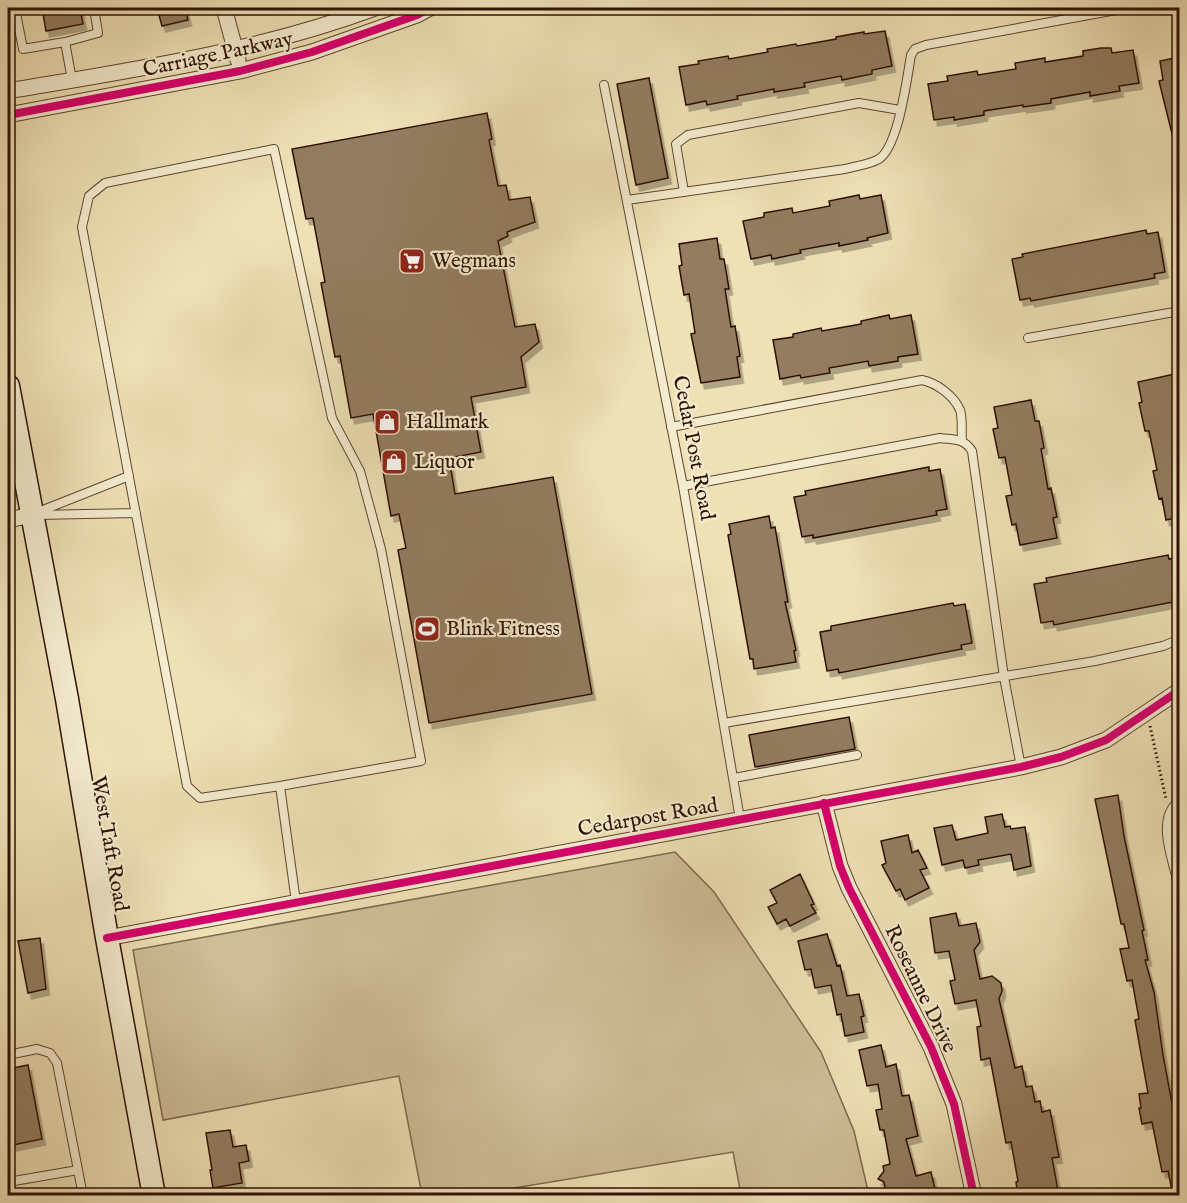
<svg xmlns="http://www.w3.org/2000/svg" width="1187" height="1203" viewBox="0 0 1187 1203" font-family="'IM FELL English',serif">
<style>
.green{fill:#cebe97;stroke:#7e684e;stroke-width:1.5}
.building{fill:#927d60;stroke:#2f1104;stroke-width:1.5;filter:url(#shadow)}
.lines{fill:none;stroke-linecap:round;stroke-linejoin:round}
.lane-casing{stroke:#5f4530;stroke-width:10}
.street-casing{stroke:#5f4530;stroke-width:17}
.secondary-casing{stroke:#2f1104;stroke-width:25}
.path{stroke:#2f1104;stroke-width:3;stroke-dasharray:1.5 3;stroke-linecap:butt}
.lane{stroke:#f4eccf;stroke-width:8}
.street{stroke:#f4eccf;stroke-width:15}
.secondary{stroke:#f4eccf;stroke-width:22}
.cycleway-casing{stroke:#f4eccf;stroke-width:11}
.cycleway{stroke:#d6006c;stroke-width:8}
.labels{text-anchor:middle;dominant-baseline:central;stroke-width:4.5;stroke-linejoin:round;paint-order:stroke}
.street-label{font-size:21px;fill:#2f1104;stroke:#f4eccf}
.poi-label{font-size:21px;fill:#2f1104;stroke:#f4eccf;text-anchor:start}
</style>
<defs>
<filter id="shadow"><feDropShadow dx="3.5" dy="6" stdDeviation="0" flood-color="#0004"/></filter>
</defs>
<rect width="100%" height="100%" fill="#eee1b5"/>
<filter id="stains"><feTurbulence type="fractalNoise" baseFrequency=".00333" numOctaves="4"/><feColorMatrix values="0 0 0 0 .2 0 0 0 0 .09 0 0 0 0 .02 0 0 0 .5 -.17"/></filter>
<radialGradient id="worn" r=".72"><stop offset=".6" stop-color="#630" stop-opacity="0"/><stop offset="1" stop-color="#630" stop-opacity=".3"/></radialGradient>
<path class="green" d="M675 852 714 892 821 1052 854 1131 869 1195H741L733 1152 472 1195H422L399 1076 163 1120 133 950Z"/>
<path class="building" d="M42 8H80L83 24 46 31Z
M157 8H185L188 20 162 26Z
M885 31 892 66 872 70V74L842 80 841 76 804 83 805 87 774 92V89L737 96 738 99 707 105 706 101 686 105 679 67 699 64 698 61 728 56 729 59 768 52 767 49 796 44 797 46 836 39V37L864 32V34Z
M1101 48H1111L1112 53 1133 50 1139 83 1119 86 1120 91 1090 96V92L1051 99V103L1023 107V105L984 111V115L954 120V117L934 120 928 84 948 81 947 76 977 71 978 75 1016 69 1015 63 1045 58V62L1083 56V51Z
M1179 57V137L1173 138 1159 81 1163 80 1160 61Z
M649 78 668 178 636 185 617 84Z
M487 113 492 139 489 140 498 186 506 185 509 200 530 197 535 222 507 232 508 236 498 241 515 327 535 324 539 342 521 357 526 387 471 397 481 452 449 458 455 494 553 477 592 694 429 723 398 550 406 548 399 514 391 516 373 414 351 418 340 356 335 357 321 283 325 282 313 218 306 219 292 149Z
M859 195 860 199 881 195 888 233 867 238 868 240 839 246V243L800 250 801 253 772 259 771 255 751 259 743 221 764 217V213L792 208 793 213 830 206 829 201Z
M1146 230 1147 234 1158 232 1165 272 1154 274 1155 278 1031 301 1030 298 1020 300 1012 259 1023 257 1022 254Z
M717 238 720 259H724L729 289H725L731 327 735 326 740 356 737 357 740 377 701 383 691 334 695 333 689 294 684 295 679 266 682 265 679 244Z
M889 315 890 319 911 315 918 354 898 357V361L869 366 868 361 829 368 830 373 801 378 800 375 780 379 773 340 793 337V334L821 328 822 331 861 324V321Z
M1175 374 1179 394V517L1166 520 1162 498 1159 499 1153 471 1157 470 1149 431H1145L1139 403 1142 402 1138 382Z
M1031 400 1035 421H1039L1044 448 1041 449 1048 489 1051 488 1057 517 1053 518 1057 538 1020 545 1016 524 1012 525 1006 496 1012 495 1005 457 999 458 993 429 998 428 994 407Z
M929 467V471L940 469 947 509 936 511 937 515 813 538V535L802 537 794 497 806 495 805 491Z
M769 516 771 528 775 527 788 602H785L796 650 794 651 796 662 754 669 753 659H750L728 535 731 534 729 524Z
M1168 555 1169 559 1179 557V598L1177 599 1178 601 1054 625 1053 621 1041 623 1034 584 1047 582 1046 578Z
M953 603 954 606 965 604 972 643 961 645 962 649 839 673 838 669 827 671 820 632 831 630V626Z
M849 717 855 749 755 767 749 735Z
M1118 795 1124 836 1144 930 1142 931 1148 960H1145L1154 992 1163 1055 1179 1141V1196H1173L1168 1171 1162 1172 1152 1122 1142 1124 1139 1108H1141L1139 1094 1148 1093 1135 1020 1139 1019 1132 980 1127 981 1120 949 1129 948 1124 924H1121L1095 799Z
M1002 814 1005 827 1010 826 1011 829 1025 827 1031 866 1014 870 1011 854 978 860 979 865 965 868 963 860 942 865 934 828 952 825 956 840 988 833 985 817Z
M908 835 912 853 918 850 927 868 920 870 929 888 905 900 900 889 896 891 882 865 886 863 881 841Z
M800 874 814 904 811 905 816 913 790 926 786 919 777 924 768 907 777 903 770 890Z
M956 913 959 926 976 923 980 942 974 950 980 979 992 976 1001 983 1002 991 999 999 1015 1068 1022 1066 1026 1087 1032 1086 1035 1102 1040 1101 1042 1112 1050 1110 1059 1157 1052 1158 1059 1196H1018L1016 1182 1018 1181 1011 1142 1006 1143 990 1058 981 1060 977 1027 981 1026 976 1000 955 1004 950 981 955 980 949 951 935 953 930 918Z
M827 934 837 966 840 965 847 996 859 994 864 1016 861 1017 864 1032 845 1036 841 1014 837 1015 831 985 815 988 811 969 805 970 798 941Z
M40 938 46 989 28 993 18 941Z
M881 1045 886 1067 896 1064 902 1096 909 1095 918 1136 906 1139 916 1176 931 1172 935 1189 906 1196H887L884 1182 878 1179 884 1171 883 1166 890 1164 884 1130H880L876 1110 882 1109 878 1084 867 1086 859 1050Z
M28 1065 42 1139 8 1146V1069Z
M230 1130 233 1147 246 1145 249 1161 239 1163 242 1183 213 1188 210 1170H212L206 1133Z"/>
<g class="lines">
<g class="lane-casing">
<path id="lane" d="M15 8 23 49 65 42 72 80
M65 42 98 33 94 8
M604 85 683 486 740 819
M684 192 676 144 688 135 859 103 900 110
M627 200 845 169C855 166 867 165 877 160 898 151 907 78 911 55L915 49 926 45 1127 8
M1028 338 1180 311
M671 427 922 380C937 383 954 396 960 410 963 418 961 432 962 440
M683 486 940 438C954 440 964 438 972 451L1004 677 1021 767
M33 514 129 476
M36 515 136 513
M724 723 1095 661 1163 646 1180 639
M734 778 857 755
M280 786 421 761 381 549 360 471 332 418 274 149 105 183 89 196 82 227 187 786 200 798 280 786 296 902
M8 1055 37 1049 50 1053 57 1063 78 1170 8 1182
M78 1170 83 1196"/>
</g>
<g class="street-casing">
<path id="street" d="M224 8 238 60
M8 91C132 70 256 52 375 8
M8 115 240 71 312 52 417 15 430 8
M8 520 32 515
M824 803 840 866 849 888 931 1047 954 1104 974 1196
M1180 805C1161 820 1175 856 1180 877
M107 938 1021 767 1061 757 1106 740 1180 690"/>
</g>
<g class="secondary-casing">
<path id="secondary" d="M8 386 67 699 107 938 154 1196"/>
</g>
<path class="path" d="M1150 726 1166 799"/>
<use href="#lane" class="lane"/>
<use href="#street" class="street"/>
<use href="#secondary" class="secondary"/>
<g class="cycleway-casing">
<path id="cycleway" d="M8 115 240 71 312 52 417 15 430 8
M824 803 840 866 849 888 931 1047 954 1104 974 1196
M107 938 1021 767 1061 757 1106 740 1180 690"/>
</g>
<use href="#cycleway" class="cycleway"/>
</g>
<defs>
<g id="supermarket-square" transform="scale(1.35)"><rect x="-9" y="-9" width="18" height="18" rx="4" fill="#8f2418" stroke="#f4eccf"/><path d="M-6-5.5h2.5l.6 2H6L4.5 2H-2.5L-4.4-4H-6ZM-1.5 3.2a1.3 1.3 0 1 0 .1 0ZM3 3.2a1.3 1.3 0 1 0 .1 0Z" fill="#fff"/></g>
<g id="shop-square" transform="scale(1.35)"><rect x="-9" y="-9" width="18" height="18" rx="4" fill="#8f2418" stroke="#f4eccf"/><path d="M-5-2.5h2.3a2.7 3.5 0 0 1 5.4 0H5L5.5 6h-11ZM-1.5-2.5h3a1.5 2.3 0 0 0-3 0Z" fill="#fff"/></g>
<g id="stadium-square" transform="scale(1.35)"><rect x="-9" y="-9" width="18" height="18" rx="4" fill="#8f2418" stroke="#f4eccf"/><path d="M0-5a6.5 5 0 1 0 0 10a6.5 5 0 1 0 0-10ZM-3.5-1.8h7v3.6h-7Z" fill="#fff"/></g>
</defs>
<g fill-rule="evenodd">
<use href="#supermarket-square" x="412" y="261"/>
<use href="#shop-square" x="387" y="422"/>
<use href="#shop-square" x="394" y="462"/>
<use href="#stadium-square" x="427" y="629"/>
</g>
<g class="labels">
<g class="street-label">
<text transform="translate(218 55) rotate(-12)">Carriage Parkway</text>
<text transform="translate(693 448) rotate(79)">Cedar Post Road</text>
<text transform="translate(648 818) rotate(-10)">Cedarpost Road</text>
<text transform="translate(109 844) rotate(80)">West Taft Road</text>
<text transform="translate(920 989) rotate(64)">Roseanne Drive</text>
</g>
<g class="poi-label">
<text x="432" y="261">Wegmans</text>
<text x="406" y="422">Hallmark</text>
<text x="414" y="462">Liquor</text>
<text x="446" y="629">Blink Fitness</text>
</g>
</g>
<rect width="1187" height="1203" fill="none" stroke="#eee1b5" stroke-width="30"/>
<rect x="9" y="9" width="1169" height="1185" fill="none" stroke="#2f1104" stroke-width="3"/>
<rect x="15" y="15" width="1157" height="1173" fill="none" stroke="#2f1104" stroke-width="1.5"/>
<rect width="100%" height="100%" filter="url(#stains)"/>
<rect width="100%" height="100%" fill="url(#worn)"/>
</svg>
